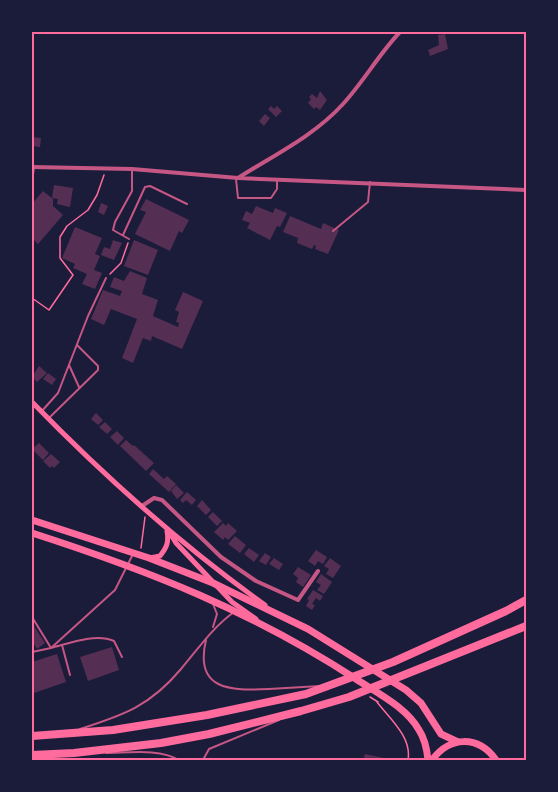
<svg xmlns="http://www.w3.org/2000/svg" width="558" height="792" viewBox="0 0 558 792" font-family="'Space Grotesk',sans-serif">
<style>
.building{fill:#542f53}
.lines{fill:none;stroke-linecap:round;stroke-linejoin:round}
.path{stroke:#ff6b9d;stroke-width:1.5}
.service{stroke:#c65784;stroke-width:2}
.minor{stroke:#c65784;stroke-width:4}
.secondary{stroke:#ff6b9d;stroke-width:5}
.trunk{stroke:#ff6b9d;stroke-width:7}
.motorway{stroke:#ff6b9d;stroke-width:8}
.neatline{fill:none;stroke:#ff6b9d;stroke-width:2}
</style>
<rect width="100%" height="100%" fill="#1b1b3a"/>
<path class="building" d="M445 34 448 49 430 56 428 50 439 45 438 35Z
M320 91 327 100 320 110 316 107 314 109 308 103 311 99 309 97 312 94 317 98Z
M271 106 274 109 277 106 282 111 276 117 268 109Z
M265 114 270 118 264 126 259 121Z
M32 137 41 138 40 147 32 146Z
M54 185 73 188 70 207 57 204 58 199 52 198Z
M43 191 53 199V206L63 215 38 244 32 238V204Z
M146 199 189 220 182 233 179 231 170 251 135 234 146 212 140 210Z
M101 203 108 206 104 215 98 212Z
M256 206 273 213 275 208 287 213 280 227 277 226 270 240 247 228 250 223 242 220 246 211 252 214Z
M290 216 321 229 323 223 339 230 328 254 315 249 316 246 314 245 312 249 297 243 298 238 283 232Z
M75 227 102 238 95 254 100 256 94 270 102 273 95 289 82 284 87 274 73 268 75 264 62 258Z
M113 240 122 243 114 260 101 255 104 247 110 249Z
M134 240 158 250 148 275 124 266Z
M130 271 147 278 142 294 158 300 153 316 178 327 179 323 176 322 179 312 175 310 183 292 203 301 182 349 152 336 151 341 143 338 133 363 122 358 137 319 111 309 104 325 91 319 103 290 120 296 122 291 110 287 114 277 124 281Z
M39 366 47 373 37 382 32 377Z
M48 373 56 379 52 385 43 379Z
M96 413 103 420 98 425 91 419Z
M105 422 112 429 107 434 99 427Z
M117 431 124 438 118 445 110 437Z
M126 440 133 446 134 445 154 463 146 471 120 446Z
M39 443 49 453 43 460 32 449Z
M51 454 60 462 54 468 52 466 50 468 43 461Z
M153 469 164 479 167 476 176 484 169 492 149 474Z
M176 485 184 493 177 499 171 491Z
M187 492 196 500 192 505 186 500 183 503 180 500Z
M202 500 211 510 206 515 197 506Z
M213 512 222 521 217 526 208 517Z
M223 523 226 526 228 523 237 531 228 540 225 537 223 540 214 532Z
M235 536 246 545 240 553 228 544Z
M249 548 259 555 254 562 244 554Z
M316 550 327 557 323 564 318 561 315 566 308 561Z
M265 553 271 557 266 565 259 561Z
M274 558 283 564 279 570 269 564Z
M330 558 341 566 333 578 326 574 329 569 324 566Z
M298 567 311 575 303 587 296 582 298 578 293 574Z
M321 574 332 582 324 594 317 590 321 585 316 582Z
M313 590 323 596 320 601 316 598 312 604 315 605 312 610 306 606 309 600 307 599Z
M32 623 45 643 37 649 32 641Z
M112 647 119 670 88 681 80 657Z
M57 654 66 682 34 693 32 684V662Z
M365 754 384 758V760H363Z"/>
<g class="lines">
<path class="path" d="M110 274 121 263 128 243
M32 298 49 310 73 275 60 258V237L67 226 88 210 97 195 104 175
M141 548 145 517
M370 697 378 702
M377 702C390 719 412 737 408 760"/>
<path class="service" d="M236 179 238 198H271L277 189V179
M32 181 34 167
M333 231 368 202 370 182
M123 235 145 187 150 186 187 204
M129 239 113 230 115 222 132 191V169
M69 365 79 387
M41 412 58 393 88 316 106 278
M50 417 98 370V366L77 345
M213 604 217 614 213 627
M32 617 51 648C70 643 96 633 114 641L122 657
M206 640C194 690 230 691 269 689 286 688 303 687 320 686
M62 645 70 675
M32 652 51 648 115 590 132 556
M80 729C124 715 150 706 181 669 198 649 212 628 234 612
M106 753C128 753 159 748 179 760
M203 760 209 749 279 720"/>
<path class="minor" d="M32 167 132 169 238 178 526 190
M238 178C274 155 314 136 343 104 364 81 379 54 400 32
M142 506 154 498 162 500 221 557 256 581 298 600 318 571"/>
<path class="secondary" d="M32 402C104 476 181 545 265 605
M170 533 176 543 232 602 256 619
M150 558 160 556C167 547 169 542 167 531"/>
<path class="trunk" d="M32 520 149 558 213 583 308 629 406 690 421 703 441 734 458 742
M32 533C150 571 251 611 356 679 377 693 406 707 419 730 425 739 427 750 428 760
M432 760C450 736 478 735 496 760"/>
<path class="motorway" d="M32 736 113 730 207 715 306 694 393 662 506 611 526 600
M32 755 74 753 161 743 209 734 301 711 349 697 526 626"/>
</g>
<rect width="558" height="792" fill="none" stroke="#1b1b3a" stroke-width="66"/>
<rect x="33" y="33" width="492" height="726" class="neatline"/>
</svg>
